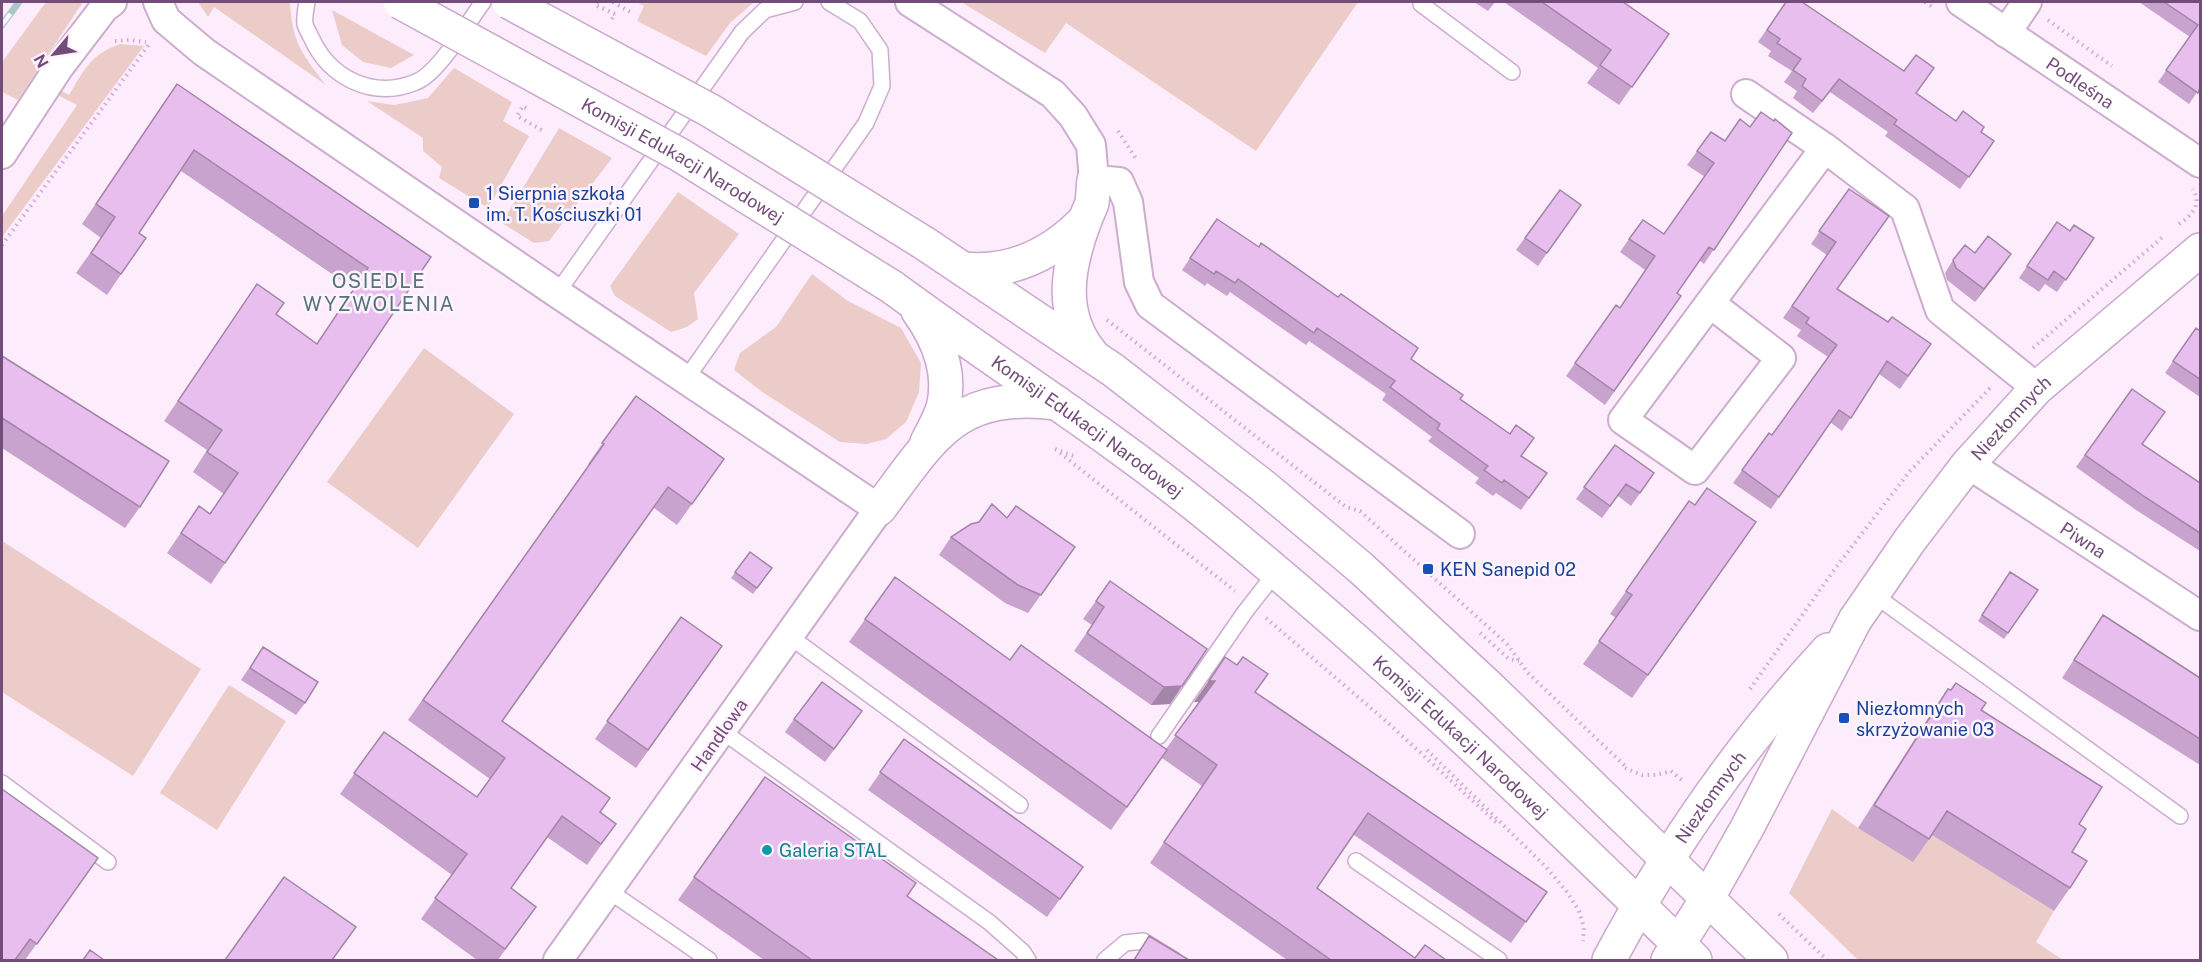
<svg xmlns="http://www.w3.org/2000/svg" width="2202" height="962" viewBox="0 0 2202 962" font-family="'Public Sans',sans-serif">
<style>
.green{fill:#ecccc9}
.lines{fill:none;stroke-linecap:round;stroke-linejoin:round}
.lane-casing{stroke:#ccadce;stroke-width:18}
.street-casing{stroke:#ccadce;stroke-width:32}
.secondary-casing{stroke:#caa7cd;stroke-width:36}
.path{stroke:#d3a5d9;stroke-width:4;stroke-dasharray:1.5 4.5;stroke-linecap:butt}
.lane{stroke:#fff;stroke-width:15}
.street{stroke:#fff;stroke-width:28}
.secondary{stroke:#fff;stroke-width:33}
.rail-casing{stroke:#a8c8c9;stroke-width:7}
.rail{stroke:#fff3fe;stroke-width:4.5;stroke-dasharray:14;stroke-linecap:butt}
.secondary-bridge-casing{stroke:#caa7cd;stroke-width:36;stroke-linecap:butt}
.secondary-bridge{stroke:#fff;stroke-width:33}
.wall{fill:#c8a3cd}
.shaded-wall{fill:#a285a7}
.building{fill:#e8beee;stroke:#a285a7;stroke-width:1.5}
.transit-dot{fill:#1a4fb4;stroke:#fff3fe;stroke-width:2}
.culture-dot{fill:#0f9aa8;stroke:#fff3fe;stroke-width:2}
.labels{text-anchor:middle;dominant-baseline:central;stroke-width:5;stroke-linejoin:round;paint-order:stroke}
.street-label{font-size:18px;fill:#734d7a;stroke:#fff3fe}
.transit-label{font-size:18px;fill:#164399;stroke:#fff3fe;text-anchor:start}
.culture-label{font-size:18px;fill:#0d838f;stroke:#fff3fe;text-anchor:start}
.neighbourhood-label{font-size:20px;letter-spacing:1.5px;fill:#547479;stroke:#fff3fe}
</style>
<rect width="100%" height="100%" fill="#fdecfb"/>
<path class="green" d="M46 2H83L18 100 2 92V62Z
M198 2H290C292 42 302 54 326 85L214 7 208 17Z
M636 2H754L730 23 706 56 637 21 644 6Z
M961 2H1358L1256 151 1066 23 1045 53Z
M332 10 414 55 391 68 363 62 342 45Z
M120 44 144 46 2 237V216L77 105 56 94 58 89 69 95C84 70 91 54 120 44Z
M454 68 512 102 503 121 529 136 488 208 439 178 442 167 423 151V138L367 101 394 105 428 98Z
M559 128 612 158 549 241 534 243 502 223Z
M678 192 739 234 694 293 698 319 687 327 671 332 615 296 610 286Z
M812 274 848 301 901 328 921 363 919 392 906 422 886 439 867 444 840 442 761 391 734 370 740 353 776 327Z
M424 348 514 414 418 548 327 482Z
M2 541 201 669 133 776 2 692Z
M229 685 286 721 217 830 160 793Z
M1832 809 1858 828 1931 834 2054 911 2036 942 2063 960H1858L1789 893Z"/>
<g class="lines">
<g class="lane-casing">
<path id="lane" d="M307 2C306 8 304 18 305 24 306 28 309 33 311 37 329 78 373 100 416 82 439 73 468 22 483 2
M1421 2V4L1512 72
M557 293 742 32 765 10 795 2
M686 379 866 123 882 86 880 50 860 21 829 2
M1873 594 2180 816
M789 636 1020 805
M722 731 989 922 1023 952 1028 960
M1159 736 1245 612 1276 572
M2 783 108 862
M1356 861 1499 960
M609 891 709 960
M1105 960 1125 943 1143 941 1174 960"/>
</g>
<g class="street-casing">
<g id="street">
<path d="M158 2 166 20 204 52 557 293 879 509 558 960"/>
<path d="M910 2 1053 94 1073 116 1091 145 1094 180 1119 182 1128 202 1139 282 1150 305 1460 534"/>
<path id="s1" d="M1961 2 2200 163"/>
<path d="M2006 33 2027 2"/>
<path d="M1746 94 1825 148 1905 209 1940 310 2037 388"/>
<path d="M2 154 59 67 104 8 112 2"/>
<path d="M1711 304 1781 358 1695 470 1623 420 1825 148"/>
<path id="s2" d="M1968 464 2200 616"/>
</g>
</g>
<g class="secondary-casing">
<g id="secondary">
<path d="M924 243 1113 370 1263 486 1361 568 1489 687 1771 960"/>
<path d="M963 269C1011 274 1052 254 1085 220"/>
<path id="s3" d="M892 287C995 363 1104 431 1204 512 1376 651 1537 805 1695 960"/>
<path d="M918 311C938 339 952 373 943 408 939 420 933 431 927 442"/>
<path d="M1091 353C1058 313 1068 265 1085 220 1087 214 1090 209 1092 203 1093 195 1093 187 1094 180"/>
<path d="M879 509C934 436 955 391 1057 403"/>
<path id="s4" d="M1609 960C1668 849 1742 743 1828 650"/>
<path id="s5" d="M1668 960 1707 899 1747 828 1855 620 1910 540 1968 464 2037 388 2200 250"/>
</g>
</g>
<path class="path" d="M597 2 595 5 615 14 610 22
M613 2 630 12
M1925 2 1934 8
M2048 20 2112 66
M115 41 129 40 146 42
M526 108 523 106 517 116 545 132
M1118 131 1137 160
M2179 224C2192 215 2202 205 2193 189
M2 245 150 43
M1107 320 1346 507 1360 511 1508 645 1527 672 1626 767
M2033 348 2164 236
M1055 449 1076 457
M1060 453 1235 591
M1266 618 1387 722 1498 824
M1480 633 1509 659 1519 661
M1750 689 1834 570 1909 472 1992 386
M1427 750 1546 867 1567 892 1579 911 1584 928 1583 941
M1625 768 1642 775H1656L1671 771 1683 781
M1779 914 1827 960"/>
<use href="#lane" class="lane"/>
<use href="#street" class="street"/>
<use href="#secondary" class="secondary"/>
<g class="rail-casing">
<path id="rail" d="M2 25 19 2"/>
</g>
<use href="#rail" class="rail"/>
<g class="secondary-bridge-casing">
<g id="secondary-bridge">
<path id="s6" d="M400 2 680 155 892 287"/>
<path d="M509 2 711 111 924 243"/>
</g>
</g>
<use href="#secondary-bridge" class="secondary-bridge"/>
</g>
<path class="wall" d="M1474 2H1495L1488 11Z
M1504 2H1623L1669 34 1619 105 1587 83 1598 68Z
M1786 2 1956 121 1981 132 1994 141 1960 189 1885 136 1888 132 1830 92 1813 113 1793 98 1797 91 1784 82 1792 71 1768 56 1771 51 1758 42Z
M2139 2H2200V88L2189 104 2158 82 2190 37Z
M163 104 431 257 211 584 167 553 199 506 210 514 224 494 193 472 207 450 164 421 243 305 276 314 317 344 354 289 181 171 139 233 146 238 107 295 76 273 101 238 82 224Z
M1750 127 1792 133 1704 264 1699 260 1677 293 1681 296 1605 405 1566 376 1616 305 1620 308 1645 270 1620 252 1629 239 1664 234 1705 177 1687 165 1711 132 1724 141Z
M1849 189 1837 289 1888 322 1931 344 1900 389 1879 374 1842 431 1830 422 1771 509 1733 483 1769 433 1772 435 1828 357 1797 336 1801 330 1783 318 1827 255 1811 244Z
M1560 190 1581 205 1538 266 1516 250Z
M1217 219 1259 247 1261 243 1411 359 1460 399 1521 456 1547 473 1521 510 1496 493 1493 496 1475 483 1479 478 1428 441 1432 437 1382 400 1386 394 1309 341 1306 345 1230 292 1227 296 1207 283 1205 286 1182 270Z
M2057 222 2070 231 2094 238 2057 292 2045 284 2039 292 2019 278Z
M1975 253 2002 267 1975 302 1947 280 1945 273 1953 260Z
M2196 328 2200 331V397L2165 373Z
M2 356 140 507 125 528 2 448Z
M2132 389 2143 444 2200 483V551L2136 510 2076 467Z
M636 396 724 459 677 525 654 508 503 721 600 812 616 824 587 865 547 837 511 888 536 907 498 960H477L421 919 452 875 340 794 384 732 477 797 490 779 408 720 589 465 588 464Z
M1615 445 1654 473 1631 506 1618 496 1602 518 1576 499Z
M1689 501 1695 505 1756 522 1632 698 1583 664 1616 618 1610 614Z
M1007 518 1075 547 1028 613 1005 603 939 555 951 537Z
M750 552 772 568 753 594 731 578Z
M2010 572 2038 590 2004 639 1978 621Z
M895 577 1010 660 1166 749 1200 702H1194L1225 657 1255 692 1547 892 1511 943 1354 835 1317 888 1415 958 1446 960H1287L1150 863 1202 786 1162 758 1111 830 849 642Z
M1110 581 1207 649 1170 704 1151 705 1074 651 1092 625 1083 619Z
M2103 615 2200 678V765L2062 678Z
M681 617 722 646 636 768 595 739Z
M263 647 305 703 296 715 241 680Z
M1948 689 1981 710 2079 824 2072 852 2070 888 2054 911 1932 835 1913 862 1858 828 1932 712Z
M794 719 853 724 825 762 785 732Z
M904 739 1083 867 1047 917 868 790Z
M765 777 907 896 998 960H764L678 900Z
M98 858 25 960H2Z"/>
<path class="shaded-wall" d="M2011 254 2002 267 1975 302 1984 289Z
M1209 681H1215L1201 702H1194Z
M1182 686 1170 704 1151 705 1164 687Z"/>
<path class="building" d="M1542 2H1623L1669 34 1632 87 1600 65 1611 50Z
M1786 2H1802L1904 71 1916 55 1934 68 1916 93 1956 121 1963 111 1984 127 1981 132 1994 141 1969 177 1894 124 1897 120 1839 79 1822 101 1802 86 1806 79 1793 70 1801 59 1777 43 1780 39 1767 30Z
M2164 2H2200V88L2198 93 2166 70 2198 25Z
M177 84 431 257 225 563 181 533 199 506 210 514 238 473 207 452 222 430 178 401 257 284 284 303 276 314 317 344 368 268 194 150 139 233 146 238 121 274 91 253 115 217 96 204Z
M1761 112 1774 121 1775 119 1792 133 1714 250 1709 247 1677 293 1681 296 1614 391 1575 363 1616 305 1620 308 1655 256 1629 239 1643 220 1664 234 1714 163 1697 151 1711 132 1725 141 1740 119 1750 127Z
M1849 189 1889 216 1837 289 1888 322 1892 317 1931 344 1908 376 1887 361 1851 418 1839 410 1779 497 1742 470 1769 433 1772 435 1837 345 1806 323 1809 318 1792 306 1836 242 1819 231Z
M1560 190 1581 205 1547 253 1525 238Z
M1217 219 1259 247 1261 243 1338 297 1341 294 1418 348 1411 359 1463 395 1460 399 1510 434 1516 425 1534 438 1521 456 1547 473 1529 498 1504 480 1502 483 1484 470 1488 466 1437 429 1440 424 1390 387 1395 381 1317 328 1314 333 1238 279 1235 283 1216 271 1214 274 1190 258Z
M2057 222 2070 231 2074 225 2094 238 2066 280 2054 271 2048 280 2027 266Z
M1988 236 2011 254 1984 289 1956 268 1953 260 1965 245 1975 253Z
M2196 328 2200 331V379L2173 361Z
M2 356 169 461 140 507 2 418Z
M2132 389 2165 412 2142 444 2200 483V533L2145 497 2085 455Z
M636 396 724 459 692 504 668 487 502 721 610 798 600 812 616 824 601 844 562 816 511 888 536 907 505 949 435 898 467 854 354 773 384 732 477 797 505 758 423 700 604 444 602 443Z
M1615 445 1654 473 1640 493 1626 484 1610 506 1584 487Z
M1707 488 1756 522 1648 675 1599 641 1632 595 1626 591 1689 501 1695 505Z
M992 504 1007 518 1016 506 1075 547 1041 595 1018 585 951 537 971 524 979 522Z
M750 552 772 568 757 588 735 572Z
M2010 572 2038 590 2008 633 1982 615Z
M895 577 1010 660 1021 645 1167 750 1127 807 865 619Z
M1110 581 1207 649 1182 686 1164 687 1087 633 1104 607 1096 601Z
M2103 615 2200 678V739L2074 660Z
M681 617 722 646 648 750 607 721Z
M263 647 318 682 305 703 250 668Z
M1225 657 1237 665 1243 657 1268 674 1255 692 1547 892 1526 922 1368 813 1317 888 1415 958 1425 945 1446 960H1331L1164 842 1217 765 1175 735 1215 681H1209Z
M822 682 862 711 834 749 794 719Z
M1956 683 1986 703 1981 710 2102 787 2079 824 2086 829 2072 852 2087 861 2070 888 1947 811 1929 839 1874 805 1948 689 1951 690Z
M904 739 1083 867 1060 899 880 772Z
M765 777 916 883 907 896 998 960H812L694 877Z
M2 789 98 858 37 944 30 939 15 960H2Z
M284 877 356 927 332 960H225Z
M1149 936 1189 960H1134Z
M90 950 104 960H83Z"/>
<g class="transit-dot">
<rect x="468" y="197" width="12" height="12" rx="3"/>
<rect x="1422" y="563" width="12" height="12" rx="3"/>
<rect x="1838" y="712" width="12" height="12" rx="3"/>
</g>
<circle class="culture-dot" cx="767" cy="850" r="6"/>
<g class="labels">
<g class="street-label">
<text stroke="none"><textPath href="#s1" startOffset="144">Podleśna</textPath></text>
<text stroke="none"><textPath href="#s6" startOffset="324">Komisji Edukacji Narodowej</textPath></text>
<text stroke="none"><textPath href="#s5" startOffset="644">Niezłomnych</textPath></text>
<text stroke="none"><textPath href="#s3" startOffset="240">Komisji Edukacji Narodowej</textPath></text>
<text stroke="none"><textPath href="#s2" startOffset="138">Piwna</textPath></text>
<text transform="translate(719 735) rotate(-55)">Handlowa</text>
<text stroke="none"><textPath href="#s3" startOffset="726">Komisji Edukacji Narodowej</textPath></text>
<text stroke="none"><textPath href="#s4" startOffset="192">Niezłomnych</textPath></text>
</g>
<g class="transit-label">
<text x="486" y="193">1 Sierpnia szkoła<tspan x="486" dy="21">im. T. Kościuszki 01</tspan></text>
<text x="1440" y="569">KEN Sanepid 02</text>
<text x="1856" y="708">Niezłomnych<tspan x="1856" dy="21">skrzyżowanie 03</tspan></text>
</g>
<g class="culture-label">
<text x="779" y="850">Galeria STAL</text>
</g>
<g class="neighbourhood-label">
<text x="379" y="281">OSIEDLE<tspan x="379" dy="23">WYZWOLENIA</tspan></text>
</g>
</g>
<rect width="2202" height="962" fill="none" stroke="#734d7a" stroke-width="6"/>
<g transform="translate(54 54) rotate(241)" stroke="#fff3fe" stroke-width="4.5" paint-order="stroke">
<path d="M0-4.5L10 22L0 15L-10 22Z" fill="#734d7a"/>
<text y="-9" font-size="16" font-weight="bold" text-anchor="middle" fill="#734d7a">N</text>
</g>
</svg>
